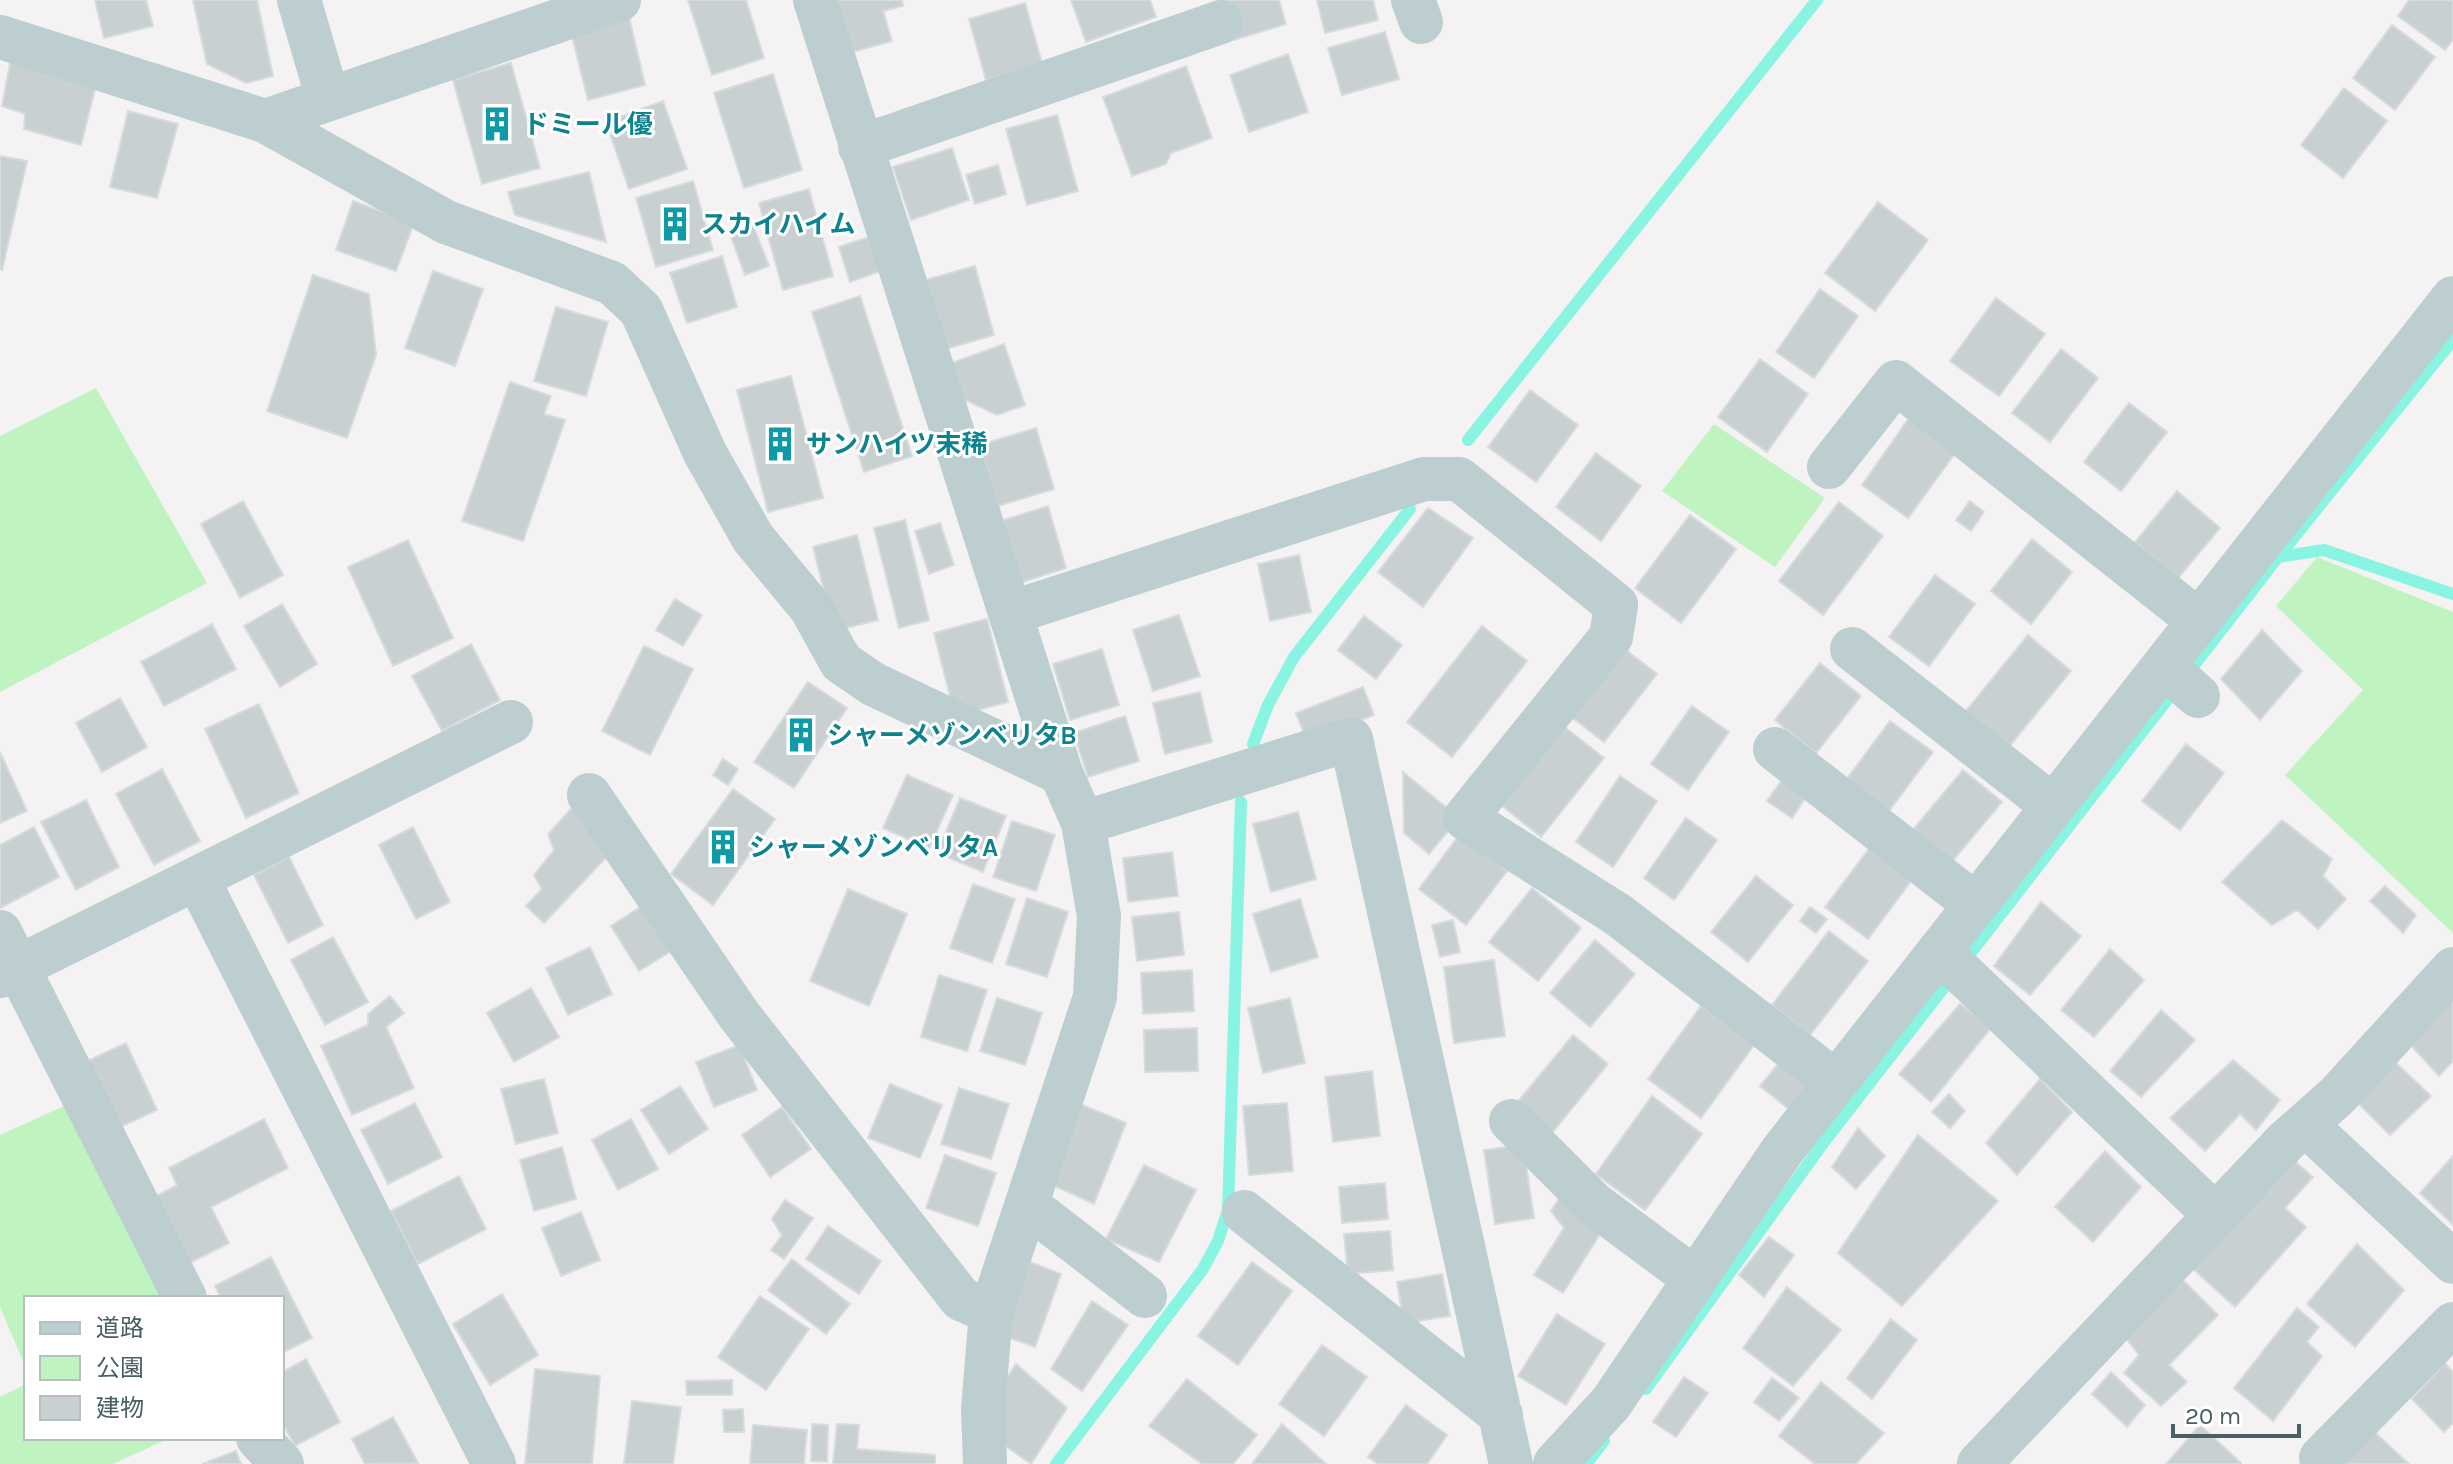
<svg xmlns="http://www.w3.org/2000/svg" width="2453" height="1464" viewBox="0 0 2453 1464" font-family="Karla,'Noto Sans JP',sans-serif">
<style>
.green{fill:#bff4c0}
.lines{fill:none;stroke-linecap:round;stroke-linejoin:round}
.stream{stroke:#89f4e2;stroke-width:12}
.building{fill:#c9d0d2;stroke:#d6dbde;stroke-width:2}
.minor{stroke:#bcced0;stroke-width:44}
.labels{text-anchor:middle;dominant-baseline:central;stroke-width:6;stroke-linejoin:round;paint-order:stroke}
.culture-label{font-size:26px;font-weight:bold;fill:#0d838f;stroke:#fff;text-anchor:start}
</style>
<rect width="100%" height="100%" fill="#f5f2f3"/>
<path class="green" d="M96 388 207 583 0 692V436Z
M1714 424 1825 498 1775 567 1662 491Z
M2317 557 2453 612V933L2285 775 2363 690 2276 606Z
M73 1102 171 1298H26V1368L0 1307V1135Z
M26 1384V1438H170L113 1464H0V1397Z"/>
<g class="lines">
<path class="stream" d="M1468 440 1817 0
M2278 557 2453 340
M1253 744 1268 705 1294 657 1410 509
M1646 1389 1824 1142 2278 557 2324 550 2453 594
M1056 1464 1203 1269 1218 1241 1228 1210 1241 802
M1586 1464 1604 1441"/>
</g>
<path class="building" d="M95 0H146L153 26 104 38Z
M193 0H257L273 76 246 83 207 64Z
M688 0H746L764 58 712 75Z
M825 0H902L903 6 883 11 892 41 841 55Z
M1071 0H1150L1156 17 1086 42Z
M1222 0H1279L1286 24 1234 40Z
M1317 0H1373L1378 20 1325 33Z
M2409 0H2453V40L2445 50 2398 16Z
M1025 3 1042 63 986 80 969 19Z
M629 17 645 85 588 100 571 32Z
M2392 25 2435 57 2395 110 2353 78Z
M1385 32 1399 79 1342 95 1328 48Z
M1288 54 1308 112 1249 132 1230 75Z
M11 58 96 85 81 145 24 129 25 114 2 106Z
M511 63 540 168 482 184 453 80Z
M1186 66 1212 138 1171 153 1166 164 1132 176 1103 97Z
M773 74 802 170 744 188 714 93Z
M2344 88 2387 121 2343 178 2301 145Z
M663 101 687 169 629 189 606 122Z
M128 111 178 124 157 198 110 187Z
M1057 115 1078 191 1027 205 1006 129Z
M952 148 969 200 911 220 893 167Z
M0 156 27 161 2 270 0 269Z
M998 165 1006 194 975 204 966 175Z
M589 172 606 242 515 215 508 192Z
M693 181 713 250 656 267 636 198Z
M809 189 833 276 783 290 759 203Z
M353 201 414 223 396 271 336 250Z
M1878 202 1928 240 1875 311 1825 273Z
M753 225 769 266 745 275 730 234Z
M869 237 881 271 850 282 839 247Z
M722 256 737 307 687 323 670 273Z
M975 266 994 335 942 350 922 281Z
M433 271 483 289 455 366 405 348Z
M313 275 369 294 376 355 347 438 267 411Z
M1820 289 1858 316 1814 378 1776 352Z
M860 296 912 456 864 472 812 312Z
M1996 298 2045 334 1999 396 1950 361Z
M556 307 608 322 586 396 534 381Z
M1004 344 1025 405 997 415 957 396 946 365Z
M2061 349 2098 378 2050 442 2012 413Z
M1760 359 1808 394 1767 452 1718 417Z
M791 376 823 498 768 512 737 390Z
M510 382 551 396 544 414 565 420 523 541 462 521Z
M1530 390 1578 425 1536 482 1488 447Z
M2129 403 2167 432 2121 491 2084 462Z
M1909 418 1956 452 1908 518 1862 485Z
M1036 428 1054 489 998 506 980 445Z
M1596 453 1641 486 1601 541 1556 507Z
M2177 491 2220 528 2178 578 2135 542Z
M243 501 283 575 240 598 201 524Z
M1970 501 1984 512 1971 531 1956 520Z
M1839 502 1883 536 1823 615 1779 581Z
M1048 506 1066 568 1019 583 1001 521Z
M1428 508 1473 538 1423 607 1378 572Z
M1690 515 1736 549 1681 623 1635 588Z
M905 520 929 620 899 628 874 528Z
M940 523 954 565 929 574 915 531Z
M857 535 878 620 834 631 813 547Z
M2032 539 2072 572 2031 624 1991 591Z
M408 540 453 638 393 666 348 567Z
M1299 555 1311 612 1270 621 1258 564Z
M1935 575 1975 604 1929 666 1889 637Z
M675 599 702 615 683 646 656 630Z
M282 604 317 664 280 687 244 626Z
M1179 615 1200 676 1153 691 1133 630Z
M1364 616 1402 645 1376 679 1338 650Z
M987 619 1008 702 955 716 934 633Z
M212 624 236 669 164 706 141 662Z
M1482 626 1527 661 1452 757 1407 722Z
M2262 630 2302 671 2260 720 2221 679Z
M2028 635 2071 671 2008 748 1965 712Z
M471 644 500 700 442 731 412 676Z
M644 646 693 669 650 755 602 731Z
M1622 647 1657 674 1604 742 1569 715Z
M1102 649 1119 705 1070 720 1053 664Z
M1820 663 1861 696 1816 753 1775 720Z
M808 682 847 708 794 788 754 762Z
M1363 687 1374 715 1307 741 1296 713Z
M1200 692 1212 742 1165 754 1153 703Z
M120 698 147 747 102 772 76 723Z
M259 704 299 793 246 818 205 729Z
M1692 706 1729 732 1688 790 1651 764Z
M1125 716 1139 761 1088 777 1074 733Z
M1890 721 1933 752 1889 811 1846 780Z
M1562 725 1604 758 1541 837 1500 804Z
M2186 744 2224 773 2180 830 2142 801Z
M0 752 27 811 0 823Z
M723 759 738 769 728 785 713 775Z
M162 769 200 841 154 865 116 794Z
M1963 770 2002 802 1950 864 1912 831Z
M1403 772 1459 818 1429 854 1404 833Z
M907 775 953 795 929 849 883 828Z
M1620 776 1657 801 1613 867 1576 842Z
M1784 777 1808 794 1792 818 1767 801Z
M733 789 775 819 713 905 671 874Z
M960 798 1006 816 983 872 937 853Z
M86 800 119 867 76 890 41 822Z
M572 808 615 848 544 923 526 906 542 889 534 875 554 850 548 834Z
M1298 812 1316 879 1271 892 1253 824Z
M1686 818 1717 840 1674 900 1644 878Z
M2282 820 2332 859 2323 876 2346 899 2318 929 2297 910 2272 925 2222 882Z
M1012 821 1055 835 1036 891 993 877Z
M34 827 59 877 0 908V845Z
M413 827 450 902 416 919 379 845Z
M1459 835 1507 871 1466 925 1419 889Z
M1872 845 1914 877 1868 939 1825 907Z
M1172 852 1178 896 1128 902 1123 858Z
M289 857 323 925 288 943 254 875Z
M1756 876 1793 905 1748 962 1711 932Z
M973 884 1015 899 992 963 950 948Z
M2385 886 2416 915 2403 933 2370 901Z
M1532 888 1581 928 1538 981 1489 942Z
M848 889 907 914 869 1006 810 981Z
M1027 898 1068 912 1047 977 1006 964Z
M1300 899 1318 957 1271 972 1253 914Z
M2041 902 2081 936 2030 995 1994 966Z
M645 904 673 950 639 971 611 926Z
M1810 907 1827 919 1816 933 1800 921Z
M1179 912 1184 955 1137 961 1132 917Z
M1453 920 1460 952 1440 957 1432 925Z
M1829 931 1868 961 1810 1035 1772 1005Z
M333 937 368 1002 325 1025 291 960Z
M1595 940 1635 974 1590 1027 1550 993Z
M590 947 612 994 568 1015 546 968Z
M2110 949 2144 980 2094 1037 2061 1010Z
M1494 960 1505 1036 1454 1043 1444 967Z
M1192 970 1194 1011 1143 1014 1141 973Z
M939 975 987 990 967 1051 921 1037Z
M531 988 559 1037 514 1062 487 1013Z
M390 996 404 1013 386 1027 414 1088 352 1115 321 1046 368 1025V1014Z
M997 998 1042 1013 1025 1065 980 1051Z
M1290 998 1305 1063 1263 1073 1248 1008Z
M2450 1000 2453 1002V1061L2439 1076 2408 1042Z
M1960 1004 1991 1028 1931 1102 1899 1074Z
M1701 1006 1754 1045 1701 1118 1648 1079Z
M2161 1010 2195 1040 2141 1097 2110 1071Z
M1197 1028 1198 1071 1145 1072 1144 1030Z
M1573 1035 1608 1064 1552 1133 1516 1104Z
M126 1043 157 1110 116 1129 85 1062Z
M739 1045 757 1090 714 1107 696 1062Z
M1783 1058 1813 1081 1790 1110 1760 1086Z
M2233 1060 2280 1100 2256 1130 2240 1114 2205 1151 2170 1118Z
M2394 1061 2431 1096 2390 1135 2357 1102Z
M1372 1071 1380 1136 1333 1142 1325 1077Z
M544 1079 558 1133 516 1144 501 1089Z
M2040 1079 2072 1112 2017 1175 1986 1143Z
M890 1084 942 1105 920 1158 868 1138Z
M680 1086 708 1129 669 1154 641 1110Z
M959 1088 1009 1104 991 1159 941 1144Z
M1949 1094 1965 1111 1950 1128 1932 1112Z
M1652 1096 1702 1134 1645 1210 1596 1174Z
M1075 1102 1126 1123 1094 1204 1048 1183Z
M415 1103 442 1157 388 1184 361 1130Z
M1287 1103 1293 1171 1249 1175 1243 1106Z
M782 1107 811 1149 770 1177 742 1135Z
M264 1119 288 1168 211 1207 229 1243 188 1264 155 1197 177 1185 169 1168Z
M631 1119 658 1169 618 1190 592 1140Z
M1858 1128 1885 1156 1856 1189 1832 1167Z
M1918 1135 1998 1201 1902 1306 1838 1253Z
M1523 1145 1534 1218 1495 1224 1484 1150Z
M562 1147 576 1199 534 1211 520 1160Z
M2105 1151 2141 1187 2093 1242 2055 1207Z
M945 1155 996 1173 978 1226 926 1208Z
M2453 1156V1225L2420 1193Z
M2290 1157 2313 1177 2285 1208 2306 1227 2235 1307 2191 1267Z
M1144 1165 1196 1190 1159 1262 1106 1239Z
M459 1176 486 1229 418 1264 391 1211Z
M1385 1183 1388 1219 1342 1223 1339 1187Z
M1565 1190 1610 1218 1563 1293 1534 1275 1564 1228 1551 1211Z
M785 1200 813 1218 784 1259 771 1250 782 1235 772 1219Z
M581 1212 600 1260 561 1276 542 1228Z
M828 1226 881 1261 859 1294 806 1259Z
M1390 1231 1393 1270 1348 1274 1344 1234Z
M1769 1237 1794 1255 1764 1297 1739 1275Z
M2357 1244 2404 1290 2355 1347 2307 1304Z
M271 1257 312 1338 282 1353V1298H221L215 1286Z
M792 1259 850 1304 826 1334 768 1290Z
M1027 1261 1061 1274 1035 1347 1002 1335Z
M1252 1262 1292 1291 1238 1365 1198 1336Z
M2176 1273 2218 1315 2169 1365 2187 1382 2161 1406 2124 1373 2139 1355 2125 1337Z
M1442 1274 1450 1316 1404 1323 1397 1282Z
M1787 1287 1841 1330 1793 1386 1743 1348Z
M502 1294 538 1355 490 1385 453 1324Z
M760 1296 809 1329 766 1390 718 1357Z
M1092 1301 1128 1325 1082 1391 1051 1369Z
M2297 1308 2319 1327 2307 1342 2322 1356 2273 1421 2234 1388Z
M1557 1314 1605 1344 1566 1405 1518 1376Z
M1891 1319 1917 1340 1872 1399 1847 1378Z
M1322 1345 1367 1377 1324 1436 1279 1404Z
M306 1359 340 1422 295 1446 282 1422V1372Z
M2445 1363 2453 1372V1423L2444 1432 2412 1399Z
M1016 1364 1067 1408 1031 1464 1003 1444 997 1393Z
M535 1369 600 1376 592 1464H525Z
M2111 1372 2145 1405 2127 1427 2092 1394Z
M1684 1377 1708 1393 1676 1437 1653 1422Z
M1772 1378 1799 1398 1779 1421 1754 1402Z
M1187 1379 1257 1435 1233 1464H1202L1149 1426Z
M732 1380V1395H687L686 1381Z
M1821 1382 1884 1433 1856 1464H1815L1779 1436Z
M632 1401 681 1407 673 1464H624Z
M1406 1405 1447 1435 1427 1464H1378L1368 1457Z
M743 1409 744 1432H724L723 1410Z
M393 1417 418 1463 365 1464 352 1439Z
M812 1424 828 1425 827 1462 811 1461Z
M837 1424 859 1425 857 1449 935 1455V1464H833Z
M1282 1424 1326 1464H1252Z
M753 1425 807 1430 804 1464H750Z
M2200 1425 2241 1463V1464H2166Z
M2369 1427 2409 1464H2338Z
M236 1451 241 1464H202Z"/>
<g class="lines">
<path class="minor" d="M299 0 328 99
M815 0 1061 773
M1413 0 1421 22
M0 37 265 121 619 0
M265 121 446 222 612 283 641 310 705 453 753 538 811 608 841 662 873 684 1061 773 1083 823 1099 916 1095 997 991 1312 983 1409 985 1464
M860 147 1221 22
M1829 467 1896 382 2199 621
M1010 613 1424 479H1459L1616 605 1611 637 1465 818 1617 914 1836 1082
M1852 649 2053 806
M2164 666 2198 696
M1775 749 1976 905
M589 795 739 1015 961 1299 991 1312
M1083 823 1351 739 1511 1464
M197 878 494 1464
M0 932 185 1298
M1939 951 2215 1215
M0 976 511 722
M1511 1121 1594 1204 1695 1279
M2306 1125 2453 1262
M1027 1205 1145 1296
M1244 1212 1501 1415
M258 1438 282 1464
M2321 1458 2453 1324
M1555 1464 1611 1403 1782 1151 2453 298
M1979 1464 2286 1141 2337 1096 2453 969"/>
</g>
<defs>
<g id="building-bare" transform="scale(2.76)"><path d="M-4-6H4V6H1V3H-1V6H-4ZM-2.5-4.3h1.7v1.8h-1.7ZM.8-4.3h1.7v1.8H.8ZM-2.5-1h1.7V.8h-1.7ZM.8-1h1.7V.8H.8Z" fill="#0f9aa8" stroke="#fff" stroke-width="2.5" paint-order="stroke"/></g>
</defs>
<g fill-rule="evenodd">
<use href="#building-bare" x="497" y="124"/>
<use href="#building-bare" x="675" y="224"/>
<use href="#building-bare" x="780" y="444"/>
<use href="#building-bare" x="801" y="735"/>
<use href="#building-bare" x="723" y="847"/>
</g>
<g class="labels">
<g class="culture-label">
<text x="523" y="124">ドミール優</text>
<text x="701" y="224">スカイハイム</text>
<text x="806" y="444">サンハイツ末稀</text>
<text x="827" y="735">シャーメゾンベリタB</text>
<text x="749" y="847">シャーメゾンベリタA</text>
</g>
</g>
<rect x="24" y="1296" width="260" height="144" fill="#ffffff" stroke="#b6bfc0" stroke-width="2"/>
<rect x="40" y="1322" width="40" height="12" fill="#bcced0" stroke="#b6bfc0" stroke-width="2"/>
<text x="96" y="1336" font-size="24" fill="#486062">道路</text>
<rect x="40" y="1356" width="40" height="24" fill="#bff4c0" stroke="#b6bfc0" stroke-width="2"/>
<text x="96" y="1376" font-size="24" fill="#486062">公園</text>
<rect x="40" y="1396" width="40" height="24" fill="#c9d0d2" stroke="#b6bfc0" stroke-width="2"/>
<text x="96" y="1416" font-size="24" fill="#486062">建物</text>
<path d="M2173 1424v12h126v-12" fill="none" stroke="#486062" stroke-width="4"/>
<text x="2185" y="1424" font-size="24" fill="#486062" stroke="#ffffff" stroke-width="6" paint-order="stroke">20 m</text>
</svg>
